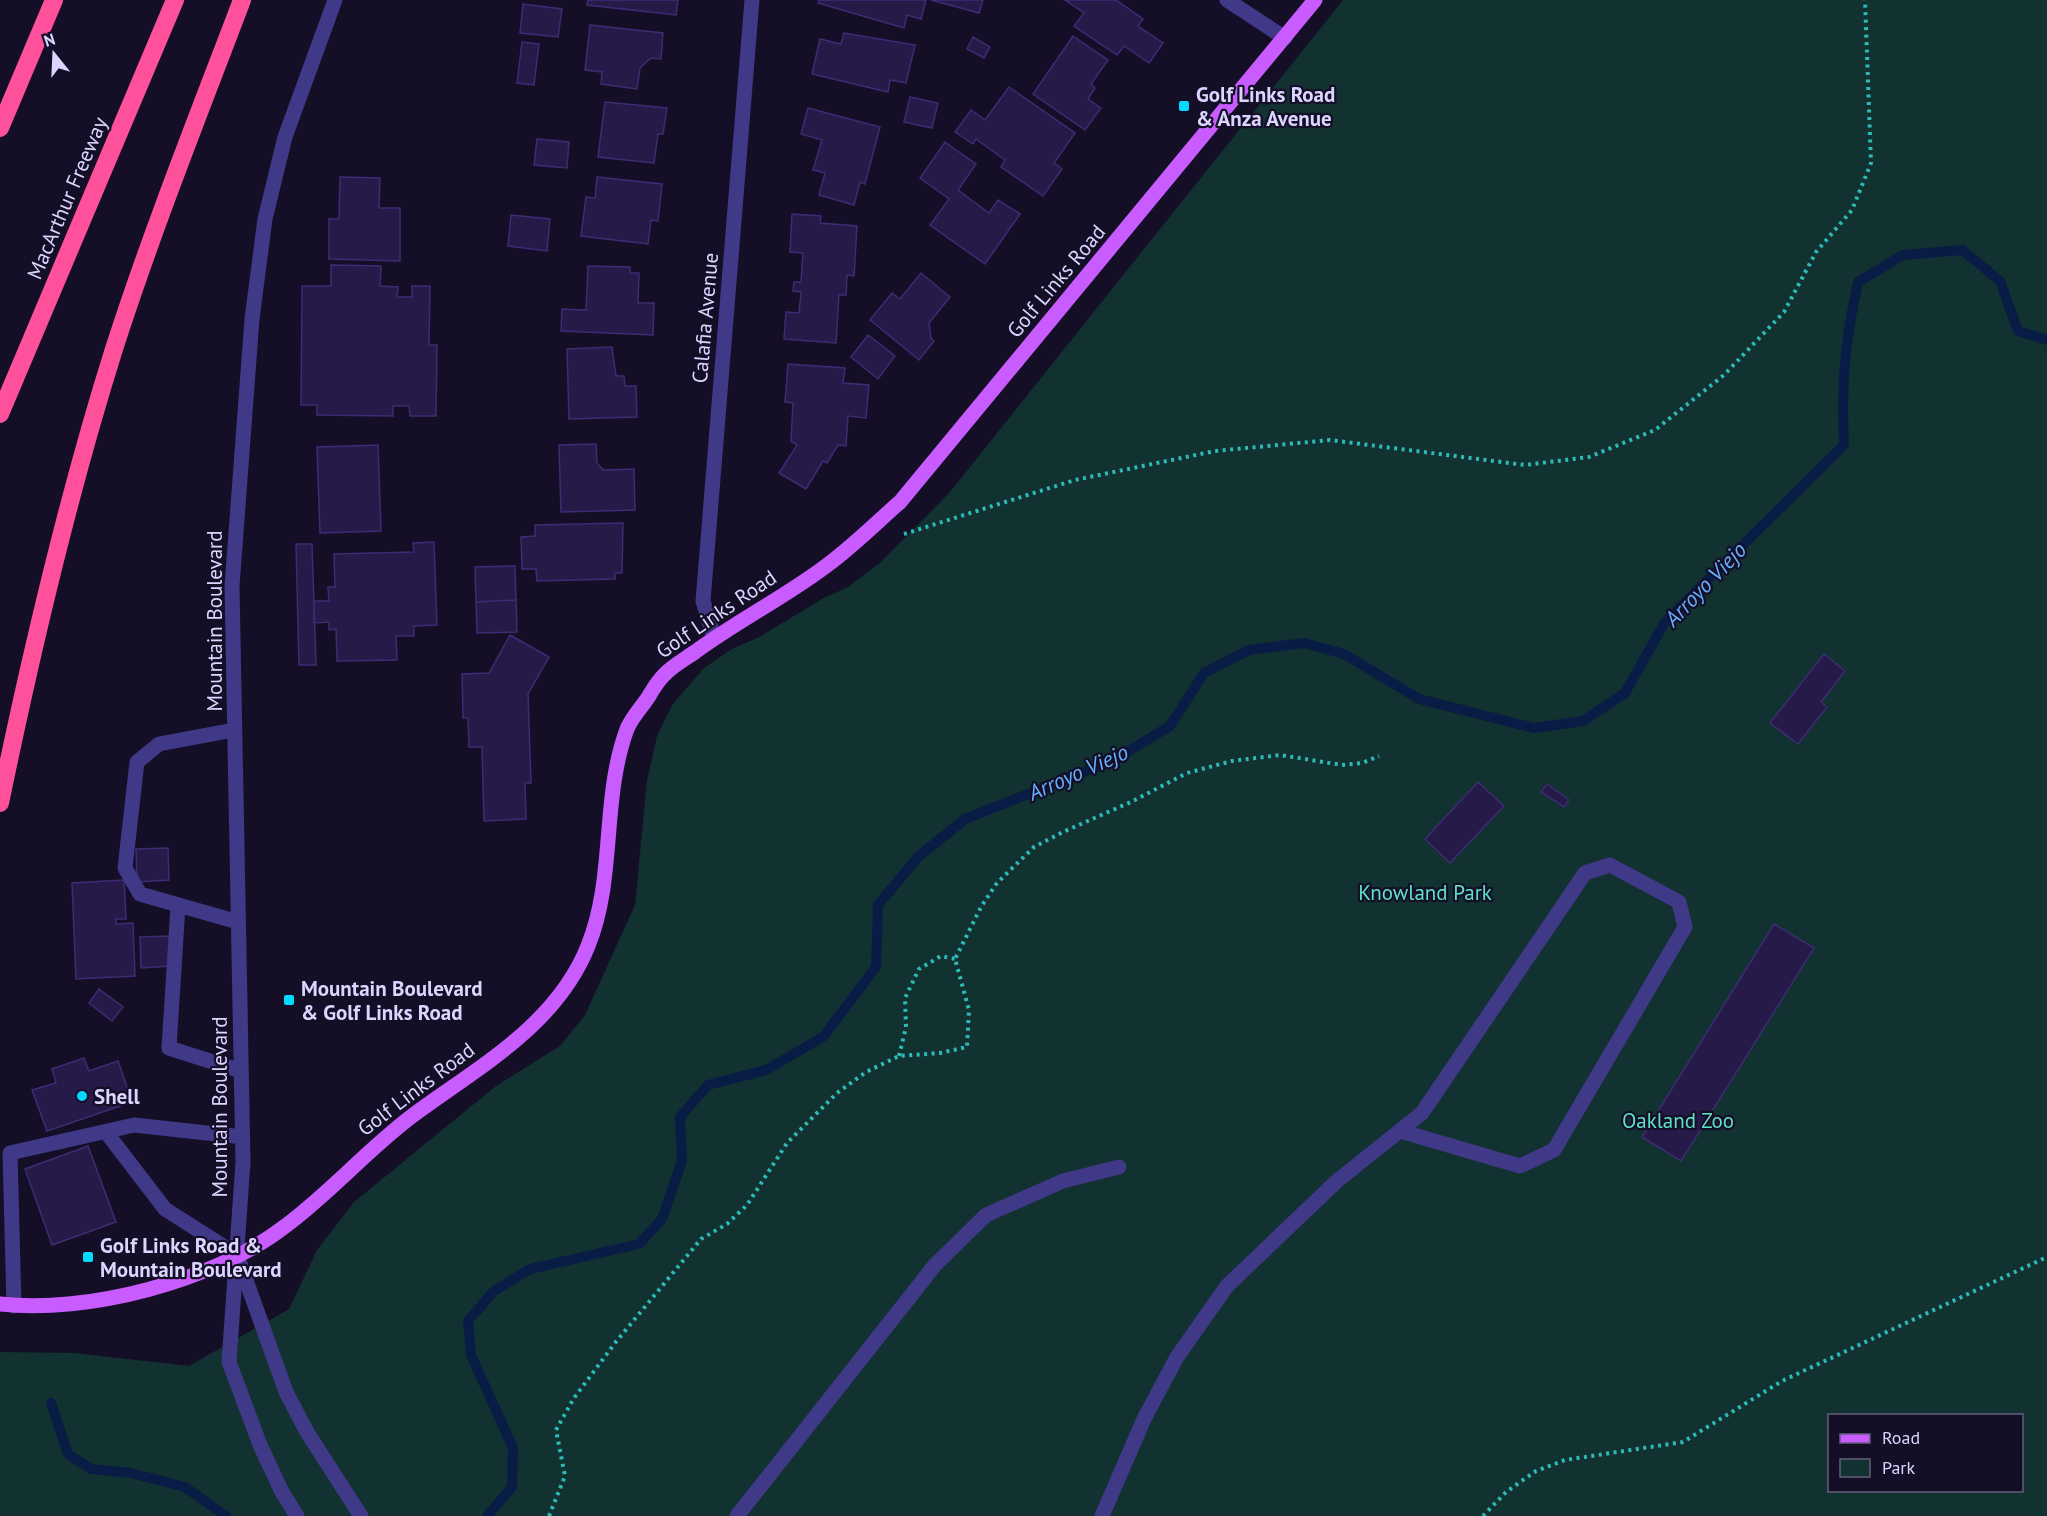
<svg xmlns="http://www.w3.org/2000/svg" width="2047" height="1516" viewBox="0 0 2047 1516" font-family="'PT Sans',sans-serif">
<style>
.green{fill:#123131;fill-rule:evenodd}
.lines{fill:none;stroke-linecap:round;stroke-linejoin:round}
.stream{stroke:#091c46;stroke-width:10}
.building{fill:#261a48;stroke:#3d2c75;stroke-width:1.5}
.path{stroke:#2dbbb8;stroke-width:4;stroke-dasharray:3 4.5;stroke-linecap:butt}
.minor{stroke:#3f3987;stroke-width:15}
.major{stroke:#c95cff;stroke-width:15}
.highway{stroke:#ff509c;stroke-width:18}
.poi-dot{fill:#01dbff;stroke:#140f27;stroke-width:2}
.labels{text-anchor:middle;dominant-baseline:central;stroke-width:4.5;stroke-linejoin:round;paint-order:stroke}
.poi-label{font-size:21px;font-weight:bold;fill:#dbd5ff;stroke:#140f27;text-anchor:start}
.street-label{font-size:21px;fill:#dbd5ff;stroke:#140f27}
.park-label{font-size:21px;fill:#5de2c7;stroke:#140f27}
.water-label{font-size:22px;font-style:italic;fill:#63b0ff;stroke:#140f27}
</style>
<rect width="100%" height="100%" fill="#140f27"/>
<path class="green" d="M1343 0H2047V1516H0V1352L75 1353 189 1366 289 1309 317 1250 354 1202 496 1086 560 1046 585 1015 635 905 647 781 657 736 672 705 704 668 732 649 759 637 822 599 848 587 881 562 950 492ZM1830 1416H2022V1490H1830Z"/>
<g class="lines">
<path class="stream" d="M51 1403 68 1454 91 1469 131 1473 185 1487 226 1516
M487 1516 512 1487 513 1448 471 1355 468 1321 494 1291 530 1269 639 1244 662 1219 682 1161 680 1117 708 1085 766 1070 823 1037 876 967 878 905 918 857 965 819 1114 760 1170 726 1204 673 1249 650 1304 643 1344 654 1419 699 1534 728 1583 721 1625 693 1665 622 1844 445C1841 383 1845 342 1858 282L1903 255 1962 250 2000 281 2018 331 2047 340"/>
</g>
<path class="building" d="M588 0H678L676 15 587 5Z
M819 0H926L921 19 907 15 904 28 818 3Z
M931 0H983L979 13Z
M1065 0H1116L1143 19 1138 26 1163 43 1149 63 1124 46 1117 55 1074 26 1084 13Z
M523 4 562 9 558 37 520 33Z
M590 25 663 33 661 59 651 58 640 68 637 89 601 84 602 72 585 70Z
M844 33 915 45 906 83 890 80 888 92 812 74 820 39 841 44Z
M1073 36 1108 60 1091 84 1095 88 1088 99 1101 108 1085 130 1033 94Z
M973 37 990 47 984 58 967 49Z
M522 42 539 44 534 85 517 83Z
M1009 87 1075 133 1054 163 1062 169 1043 196 1001 167 1005 160 976 139 973 144 955 132 971 110 985 120Z
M910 97 938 103 932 128 904 122Z
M605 102 667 108 663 134H658L654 163 598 157Z
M808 108 880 127 865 184 860 182 854 205 819 195 825 173 813 170 822 140 801 134Z
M537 139 569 142 567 168 534 165Z
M945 142 976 164 958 190 989 213 998 200 1020 214 985 264 930 225 949 199 920 178Z
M340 177 380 178 379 208H400V261L329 259V219H339Z
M597 177 662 184 658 221 651 220 648 244 581 236 586 197 595 198Z
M792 214 821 216 820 223 857 226 854 276 847 275 846 295H839L836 343 784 339 786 312 799 313 801 292 793 291 794 282H801L803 253 790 252Z
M511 215 550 219 547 251 508 246Z
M331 265 381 266 380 286 398 287 397 297H412V286H430L429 345H437L436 416H410L409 406H393V416L317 415V405H301L302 286H331Z
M588 266 630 267V273H639L638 303H654L653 335 561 331 562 309 586 310Z
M921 273 950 297 929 323 931 338 934 341 919 360 870 320 892 293 900 299Z
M868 335 895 356 878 379 851 357Z
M612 347 616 376H624L625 386H636L637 417 569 419 567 349Z
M788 364 845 368 843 383 869 385 866 418 848 416 846 446 838 445 827 463 823 461 806 489 779 473 797 445 791 441 793 403 785 402Z
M596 444 597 463 603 470 634 469 635 510 561 512 559 445Z
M378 445 381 531 320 533 317 447Z
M623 523 622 573H615V579L537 581 536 569H522L521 537 535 536V525Z
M434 542 437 625 414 626V636H396L397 660 337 661 336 629 329 630V622L314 623V601H329L328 587H335L334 554 414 552 413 543Z
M296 544H312L316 665H299Z
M515 566 516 600 476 602 475 567Z
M516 600 517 632 477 633 476 602Z
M510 635 549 657 528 694 531 783H525L526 819 484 821 482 747H469L468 718H463L462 674 489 673Z
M1824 654 1845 671 1821 702 1827 707 1798 744 1770 723Z
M1478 782 1504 806 1450 863 1425 839Z
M1547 784 1569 800 1564 807 1541 792Z
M168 848 169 880 137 882 136 849Z
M124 880 126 919H116V924L133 923 135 976 76 979 72 883Z
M1774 924 1814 948 1681 1161 1642 1137Z
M170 936 171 966 141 968 140 937Z
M99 989 123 1007 112 1021 89 1003Z
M84 1058 89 1071 118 1061 132 1102 47 1131 32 1090 56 1083 52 1069Z
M88 1146 116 1222 52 1245 25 1169Z"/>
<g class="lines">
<path class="path" d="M904 534 1075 480 1215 451 1330 440 1525 465 1589 457 1655 430 1724 375 1784 312 1816 252 1852 210 1871 163 1865 0
M899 1056 906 1027 905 998 919 969 941 956 955 959
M549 1516 565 1476 556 1430 574 1398 615 1343 701 1239 727 1224 747 1205 787 1143 837 1093 866 1072 899 1056 940 1053 967 1047 969 1010 955 959 981 907 997 883 1034 847 1065 831 1131 802 1187 773 1232 761 1280 755 1342 765 1362 763 1379 756
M1483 1516 1506 1492 1536 1471 1565 1460 1683 1442 1782 1381 2047 1257"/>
<path class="minor" d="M1227 0 1285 38
M714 638 703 601 752 0
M234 730 159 744 137 762 125 868 140 894 238 922
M178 905 169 1048 241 1071
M106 1132 165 1209 237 1255 286 1392 307 1432 361 1516
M14 1306 10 1153 134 1125 243 1137
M297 1516 282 1492 260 1445 229 1362 243 1162 232 586 252 319 265 219 285 137 335 0
M737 1516 935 1265 986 1215 1063 1181 1119 1167
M1102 1516 1144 1419 1177 1357 1227 1286 1337 1181 1422 1113 1585 873 1610 865 1679 902 1685 927 1554 1150 1520 1166 1400 1131"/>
<path class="major" d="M0 1304C87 1314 214 1281 284 1227 330 1193 367 1150 412 1116 478 1067 556 1026 588 946 616 877 601 799 627 729 632 717 642 707 649 696 653 689 658 681 664 675 672 666 685 659 695 652 737 621 785 597 826 566 852 547 876 523 900 502L1315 0"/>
<path class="highway" d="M0 128 54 0
M0 414 175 0
M0 803C31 653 68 495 114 349 152 231 198 116 242 0"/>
</g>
<g class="poi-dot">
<rect x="1178" y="100" width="12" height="12" rx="3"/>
<rect x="283" y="994" width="12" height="12" rx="3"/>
<circle cx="82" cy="1096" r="6"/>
<rect x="82" y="1251" width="12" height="12" rx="3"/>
</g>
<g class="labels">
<g class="poi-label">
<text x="1196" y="94">Golf Links Road<tspan x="1196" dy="24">&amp; Anza Avenue</tspan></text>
<text x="301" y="988">Mountain Boulevard<tspan x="301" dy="24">&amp; Golf Links Road</tspan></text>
<text x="94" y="1096">Shell</text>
<text x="100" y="1245">Golf Links Road &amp;<tspan x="100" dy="24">Mountain Boulevard</tspan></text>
</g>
<g class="street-label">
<text transform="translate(67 198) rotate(-67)">MacArthur Freeway</text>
<text transform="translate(1056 281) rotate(-50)">Golf Links Road</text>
<text transform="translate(705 318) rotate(-85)">Calafia Avenue</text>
<text transform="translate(716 614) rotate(-34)">Golf Links Road</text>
<text transform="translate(214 621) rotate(-90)">Mountain Boulevard</text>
<text transform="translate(416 1089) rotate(-37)">Golf Links Road</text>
<text transform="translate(219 1107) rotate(-90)">Mountain Boulevard</text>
</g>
<g class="park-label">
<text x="1425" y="892">Knowland Park</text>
<text x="1678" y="1120">Oakland Zoo</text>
</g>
<g class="water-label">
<text transform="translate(1705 584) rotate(-46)">Arroyo Viejo</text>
<text transform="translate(1078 772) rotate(-24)">Arroyo Viejo</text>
</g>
</g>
<rect x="1828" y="1414" width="195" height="78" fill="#140f27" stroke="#645e7d" stroke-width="1.5"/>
<rect x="1840" y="1434" width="30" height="9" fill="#c95cff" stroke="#645e7d" stroke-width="1.5"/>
<text x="1882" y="1444" font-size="18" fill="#dbd5ff">Road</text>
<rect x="1840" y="1459" width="30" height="18" fill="#123131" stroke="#645e7d" stroke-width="1.5"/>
<text x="1882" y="1474" font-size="18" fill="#dbd5ff">Park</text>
<g transform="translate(54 54) rotate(342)" stroke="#140f27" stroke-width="4.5" paint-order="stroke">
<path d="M0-4.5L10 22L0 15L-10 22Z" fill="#dbd5ff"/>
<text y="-9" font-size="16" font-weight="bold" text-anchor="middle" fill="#dbd5ff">N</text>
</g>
</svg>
